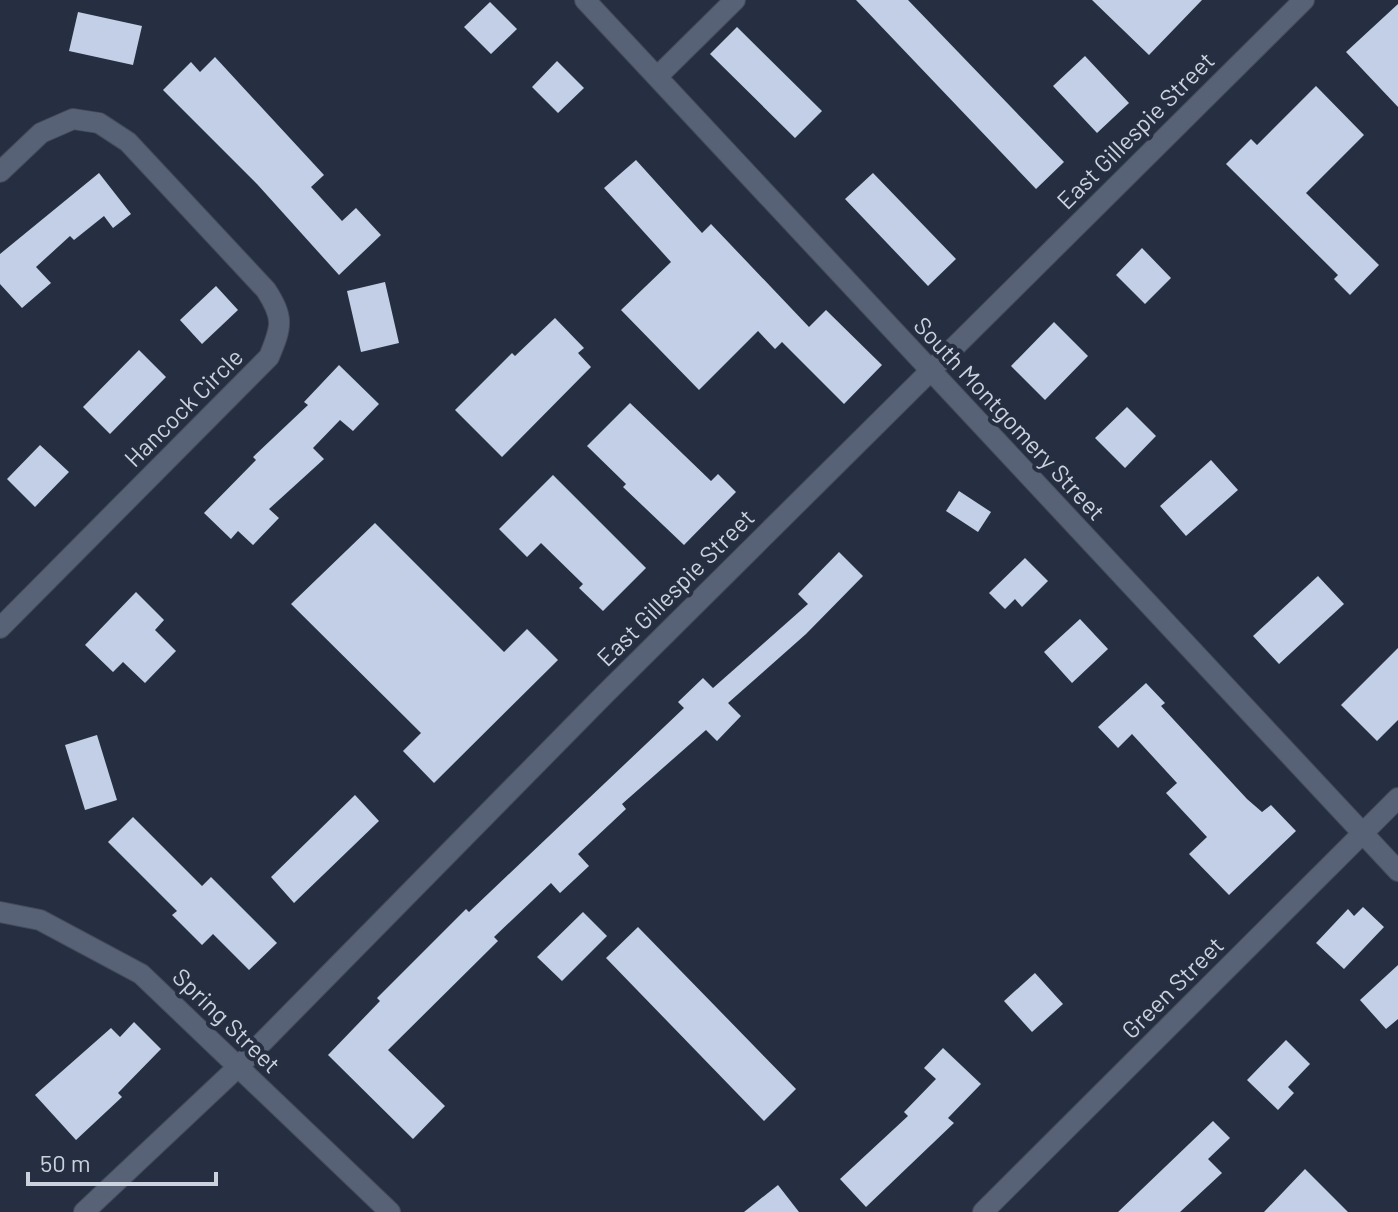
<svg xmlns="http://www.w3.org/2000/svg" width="1398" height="1212" viewBox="0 0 1398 1212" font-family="Barlow,sans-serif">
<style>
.building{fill:#c2cfe6}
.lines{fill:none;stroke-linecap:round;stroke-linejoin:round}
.minor-casing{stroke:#434b5a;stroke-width:22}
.minor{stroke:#576276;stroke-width:20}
.labels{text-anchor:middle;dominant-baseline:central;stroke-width:8;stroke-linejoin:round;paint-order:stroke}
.street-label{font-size:24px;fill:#cbd2dd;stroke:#252f41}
</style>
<rect width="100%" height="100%" fill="#252f41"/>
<path class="building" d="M856 0H908L1064 162 1036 189Z
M1092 0H1202L1149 55Z
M490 2 517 29 491 54 464 27Z
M1398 4V107L1346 52Z
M78 12 142 26 133 65 69 51Z
M737 27 822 111 795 138 710 54Z
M1085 56 1129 103 1097 133 1053 86Z
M215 57 324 175 311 187 342 221 356 208 381 235 339 275 257 184 163 90 191 62 200 72Z
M557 61 584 88 558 113 532 87Z
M1316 86 1364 135 1306 193 1379 265 1350 295 1334 279 1338 275 1226 164 1251 139 1257 145Z
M636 160 702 233 711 224 809 327 826 310 882 365 844 404 782 342 775 349 758 331 699 390 621 310 671 262 604 188Z
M99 173 131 214 113 228 104 216 74 240 70 236 36 267 51 283 22 308 0 284V254Z
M873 173 956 259 928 286 845 199Z
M1142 248 1171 278 1145 304 1116 275Z
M385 282 399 343 361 352 347 291Z
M216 286 238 310 202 344 180 320Z
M555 318 584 348 578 353 591 367 502 457 455 410 512 353 515 356Z
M1054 322 1088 356 1045 400 1011 366Z
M139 350 166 377 110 434 83 407Z
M339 365 379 404 353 431 340 420 313 448 324 459 269 509 279 518 253 545 238 531 231 539 204 513 256 460 253 457 308 405 304 402Z
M630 403 711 481 718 474 736 492 684 545 623 487 626 484 587 446Z
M1127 407 1156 436 1125 468 1095 438Z
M40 445 69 472 35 507 7 479Z
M1211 460 1238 490 1186 536 1160 506Z
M553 475 646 568 603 611 579 588 583 584 541 543 527 557 499 529Z
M959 491 991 512 978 532 946 511Z
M375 523 504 652 527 629 558 660 434 783 403 751 421 733 291 604Z
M839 552 863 576 806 634 728 703 741 716 717 741 706 730 622 804 626 809 578 854 589 866 560 893 551 883 494 937 498 941 388 1050 445 1106 413 1139 328 1055 380 1001 377 998 466 909 469 912 684 708 678 702 703 678 713 688 808 604 798 594Z
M1025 558 1048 581 1022 607 1015 599 1005 609 989 593Z
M1318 576 1344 604 1279 664 1253 636Z
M136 592 164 620 155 630 176 651 145 683 123 662 113 672 85 645Z
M1080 619 1108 649 1072 683 1044 652Z
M1398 648V720L1377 741 1341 705Z
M1146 683 1165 703 1161 706 1247 799 1262 812 1271 805 1296 831 1229 895 1189 854 1207 837 1166 793 1177 783 1132 734 1118 748 1098 727Z
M97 735 117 800 85 810 65 745Z
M355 795 379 821 294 903 271 877Z
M133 817 202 886 211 877 277 943 249 970 213 934 202 945 172 915 177 911 108 842Z
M1363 907 1384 927 1344 969 1316 943 1348 909 1354 916Z
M583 912 607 936 562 981 537 957Z
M638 927 796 1089 764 1121 606 958Z
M1398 965V1019L1386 1029 1360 1000Z
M1035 973 1063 1004 1032 1032 1004 1001Z
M134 1022 161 1049 118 1093 122 1097 76 1140 35 1095 111 1028 120 1037Z
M1286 1040 1310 1064 1288 1087 1294 1093 1278 1110 1247 1080Z
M943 1048 981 1084 948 1118 954 1123 866 1207 840 1179 908 1116 904 1112 936 1079 924 1068Z
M1213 1121 1230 1138 1208 1159 1222 1173 1180 1212H1118Z
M1305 1169 1348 1212H1264Z
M778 1185 799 1212H744Z"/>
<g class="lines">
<g class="minor-casing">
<path id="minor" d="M585 0 1398 871
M658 76 735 0
M0 172 41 133 73 119 99 123 128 142 266 290C284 318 282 326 269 357L0 628
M0 912 40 920 141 974 390 1212
M84 1212 238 1067 605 694 1304 0
M983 1212 1398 798"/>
</g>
<use href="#minor" class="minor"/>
</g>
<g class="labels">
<g class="street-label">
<text transform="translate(1135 130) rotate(-45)">East Gillespie Street</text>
<text transform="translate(183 407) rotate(-45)">Hancock Circle</text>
<text transform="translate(1010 418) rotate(47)">South Montgomery Street</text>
<text transform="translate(675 587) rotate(-45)">East Gillespie Street</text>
<text transform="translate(1172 987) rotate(-45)">Green Street</text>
<text transform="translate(227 1020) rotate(44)">Spring Street</text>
</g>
</g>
<path d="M28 1172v12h188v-12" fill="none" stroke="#cbd2dd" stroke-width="4"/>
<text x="40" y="1172" font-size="24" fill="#cbd2dd" stroke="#252f41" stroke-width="6" paint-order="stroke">50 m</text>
</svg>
